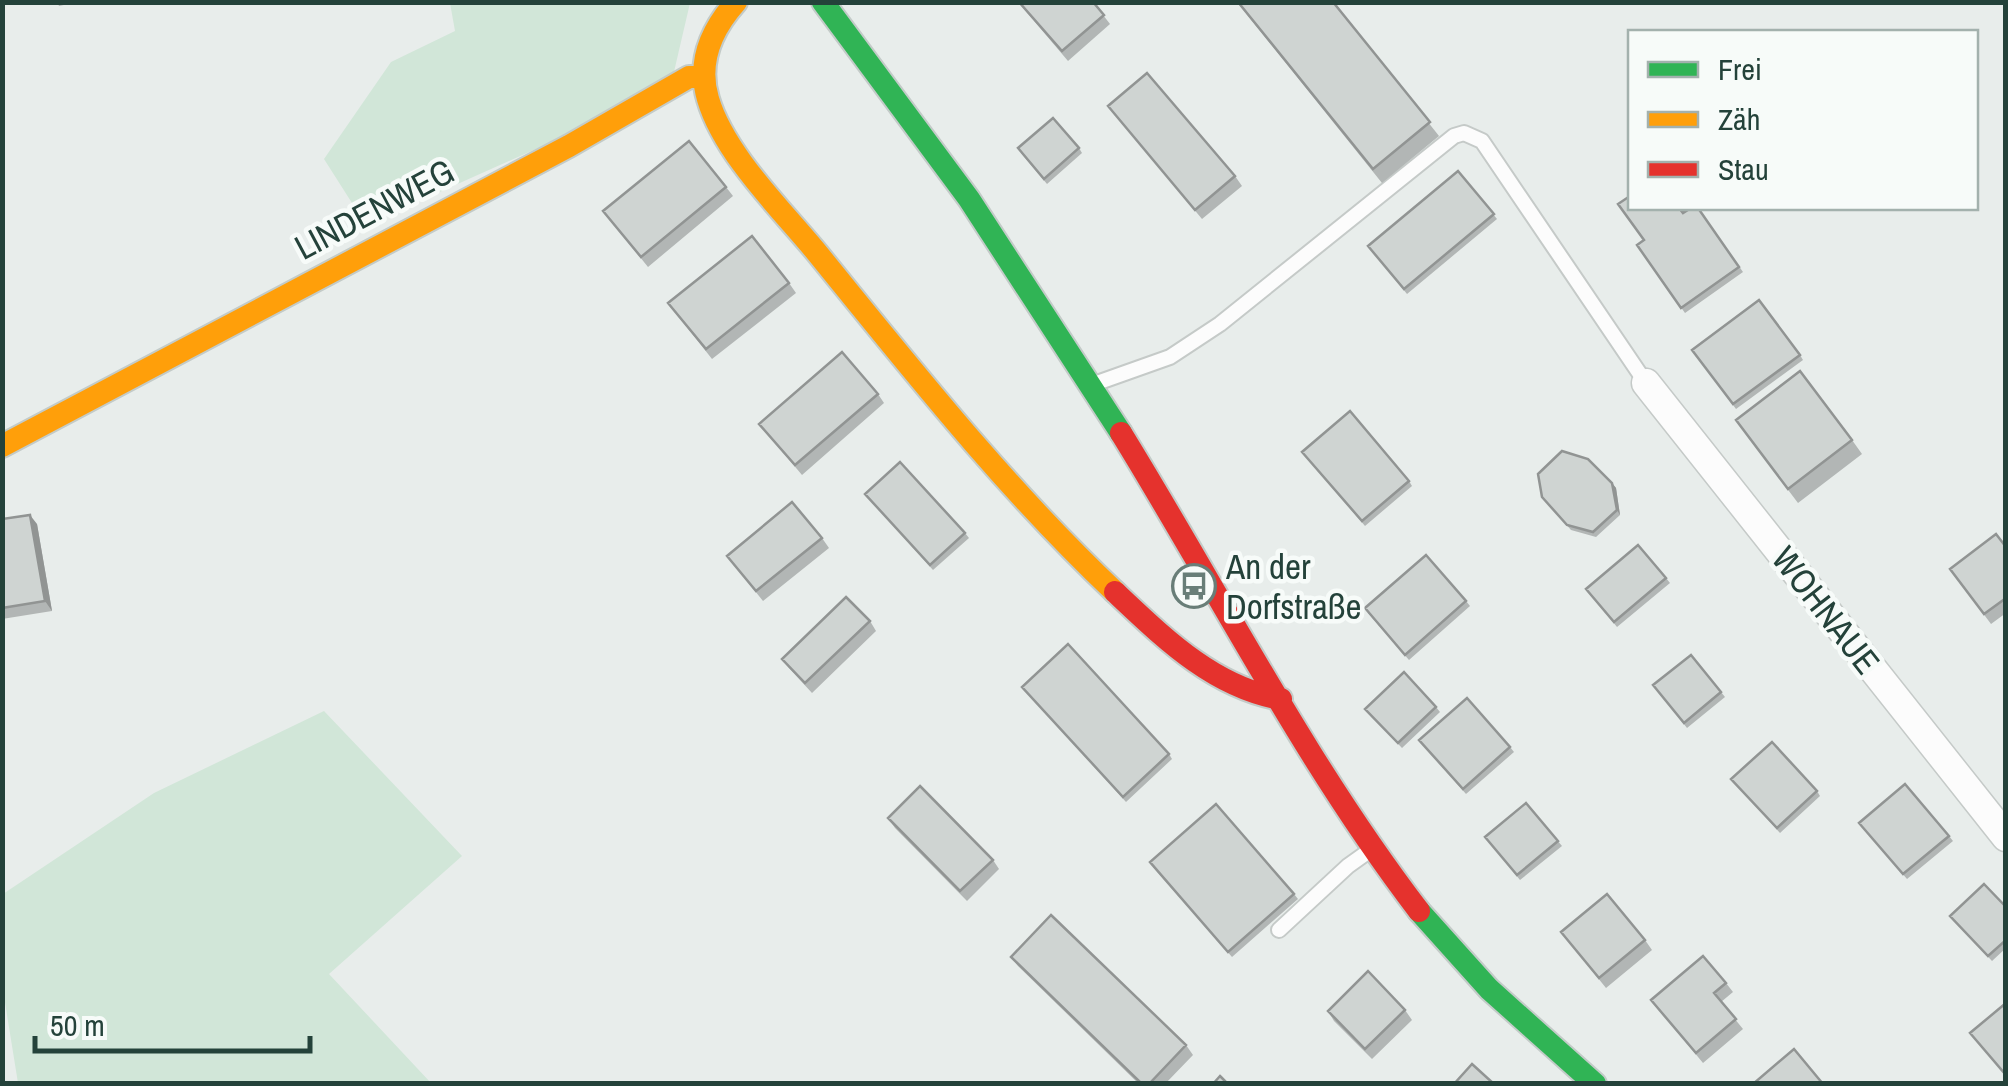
<svg xmlns="http://www.w3.org/2000/svg" width="2008" height="1086" viewBox="0 0 2008 1086" font-family="'Archivo Narrow',sans-serif">
<style>
.green{fill:#d1e6d8}
.lines{fill:none;stroke-linecap:round;stroke-linejoin:round}
.lane-casing{stroke:#c5cac8;stroke-width:18}
.street-casing{stroke:#c5cac8;stroke-width:31}
.fast-casing{stroke:#c3cbc8;stroke-width:26}
.slow-casing{stroke:#c3cbc8;stroke-width:26}
.jam-casing{stroke:#c3cbc8;stroke-width:26}
.lane{stroke:#fcfcfc;stroke-width:14}
.street{stroke:#fcfcfc;stroke-width:28}
.fast{stroke:#30b455;stroke-width:22}
.slow{stroke:#ff9f0a;stroke-width:22}
.jam{stroke:#e5322d;stroke-width:22}
.wall{fill:#b2b6b5}
.shaded-wall{fill:#919493}
.building{fill:#cfd4d2;stroke:#919493;stroke-width:2.5}
.labels{text-anchor:middle;dominant-baseline:central;stroke-width:9;stroke-linejoin:round;paint-order:stroke}
.street-label{font-size:35px;fill:#24423a;stroke:#f7fbf9}
.poi-label{font-size:35px;fill:#24423a;stroke:#f7fbf9;text-anchor:start}
</style>
<rect width="100%" height="100%" fill="#e8edeb"/>
<path class="green" d="M450 3H690L670 89 366 225 324 159 391 62 455 31Z
M324 711 462 856 329 974 431 1083H18L3 990V894L154 793Z"/>
<g class="lines">
<g class="lane-casing">
<path id="lane" d="M1094 384 1170 357 1220 324 1454 136 1464 133 1482 141 1646 383
M1279 930 1348 866 1369 851"/>
</g>
<g class="street-casing">
<path id="street" d="M1646 383 2006 837"/>
</g>
<g class="fast-casing">
<path id="fast" d="M823 2 969 199 1121 433
M1419 911 1489 989 1595 1084"/>
</g>
<g class="slow-casing">
<path id="slow" d="M736 2C711 30 697 62 708 99 724 154 782 210 818 254 913 371 1006 489 1115 592
M2 446 569 146 689 77H704"/>
</g>
<g class="jam-casing">
<path id="jam" d="M1121 433C1219 592 1305 762 1419 911
M1115 592C1164 638 1213 687 1281 699"/>
</g>
<use href="#lane" class="lane"/>
<use href="#street" class="street"/>
<use href="#fast" class="fast"/>
<use href="#slow" class="slow"/>
<use href="#jam" class="jam"/>
</g>
<path class="wall" d="M57 2H78L59 6Z
M1018 2H1093L1110 24 1068 61Z
M1237 2H1333L1439 136 1382 183Z
M1108 106 1235 176 1242 186 1202 219Z
M1079 148 1082 153 1047 184 1021 153Z
M1458 171 1497 219 1407 294 1368 246Z
M726 187 733 196 648 267 603 211Z
M1698 208 1743 272 1685 313 1637 245 1683 213Z
M789 283 796 293 712 359 675 312Z
M1692 350 1800 355 1803 360 1736 409Z
M878 394 884 403 802 475 759 424Z
M1746 434 1852 440 1862 454 1798 503Z
M1306 457 1409 481 1412 486 1365 526Z
M1612 483 1616 488 1620 515 1596 537 1571 530 1542 497Z
M865 494 965 533 969 538 933 570Z
M2 519 37 524 52 611 2 619Z
M822 538 829 548 763 601 727 556Z
M2006 547V613L1991 624 1950 569Z
M1666 578 1670 583 1617 627 1586 589Z
M1466 601 1470 606 1409 660 1368 613Z
M870 621 876 631 812 693 789 668 782 659Z
M1691 655 1725 697 1687 728 1653 685Z
M1022 687 1169 754 1172 759 1126 802Z
M1436 707 1440 712 1402 748 1365 709Z
M1423 745 1510 747 1514 752 1466 794Z
M1731 779 1817 791 1820 796 1780 833Z
M1526 803 1562 846 1520 880 1485 837Z
M888 818 993 860 999 869 967 901 895 828Z
M1863 828 1949 836 1953 841 1907 879Z
M1153 867 1294 894 1298 899 1232 957Z
M2006 907V948L1992 961 1950 916Z
M1561 932 1645 940 1652 950 1606 988Z
M1011 957 1186 1045 1193 1055 1165 1084H1139L1018 966Z
M1726 983 1733 992 1721 1002 1743 1029 1703 1063 1651 1000Z
M1405 1010 1412 1020 1372 1059 1334 1021 1328 1011Z"/>
<path class="shaded-wall" d="M1612 483 1616 488 1620 515 1617 510Z
M30 515 37 524 52 611 45 601Z"/>
<path class="building" d="M1019 2H1093L1104 15 1062 51Z
M1238 2H1333L1430 122 1373 169Z
M1147 73 1235 176 1195 210 1108 106Z
M1053 118 1079 148 1044 179 1018 148Z
M689 141 726 187 641 257 603 211Z
M1458 171 1494 214 1404 289 1368 246Z
M1630 196V208H1679L1683 213 1691 208H1698L1739 267 1681 308 1637 245 1644 240 1618 204Z
M752 236 789 283 706 349 668 303Z
M1759 300 1800 355 1733 404 1692 350Z
M842 352 878 394 795 465 759 424Z
M1800 371 1852 440 1788 489 1736 420Z
M1350 411 1409 481 1362 521 1302 452Z
M1562 451 1588 459 1612 483 1617 510 1593 532 1567 525 1542 497 1538 474Z
M900 462 965 533 930 565 865 494Z
M792 502 822 538 756 591 727 556Z
M30 515 45 601 2 608V519Z
M1996 534 2006 547V598L1984 614 1950 569Z
M1638 545 1666 578 1614 622 1586 589Z
M1426 555 1466 601 1405 655 1365 608Z
M846 597 870 621 805 683 782 659Z
M1068 644 1169 754 1123 797 1022 687Z
M1691 655 1721 692 1684 723 1653 685Z
M1404 672 1436 707 1398 743 1365 709Z
M1467 698 1510 747 1463 789 1419 740Z
M1772 742 1817 791 1777 828 1731 779Z
M1905 784 1949 836 1903 874 1859 823Z
M920 786 993 860 960 891 888 818Z
M1526 803 1558 841 1517 875 1485 837Z
M1216 804 1294 894 1228 952 1150 862Z
M1984 884 2006 907V940L1988 956 1950 916Z
M1607 894 1645 940 1599 978 1561 932Z
M1051 915 1186 1045 1149 1084H1142L1011 957Z
M1703 956 1726 983 1714 993 1736 1019 1696 1053 1651 1000Z
M1368 971 1405 1010 1365 1049 1328 1011Z
M2006 1003V1075L1970 1033Z
M1794 1049 1823 1084H1753Z
M1472 1064 1494 1084H1454Z
M1220 1076 1228 1084H1213Z"/>
<defs>
<g id="bus-ring" transform="scale(2.25)"><circle r="9.5" fill="#f7fbf9" stroke="#697e78" stroke-width="1.5"/><path d="M-5-6H5V4H4V6H2V4H-2V6H-4V4H-5ZM-3.5-4V0h7V-4ZM-3.5 1.2v1.5H-2V1.2ZM2 1.2v1.5H3.5V1.2Z" fill="#697e78"/></g>
</defs>
<g fill-rule="evenodd">
<use href="#bus-ring" x="1194" y="586"/>
</g>
<g class="labels">
<g class="street-label">
<text transform="translate(374 209) rotate(-28)">LINDENWEG</text>
<text transform="translate(1826 610) rotate(52)">WOHNAUE</text>
</g>
<g class="poi-label">
<text x="1226" y="566">An der<tspan x="1226" dy="40">Dorfstraße</tspan></text>
</g>
</g>
<rect width="2008" height="1086" fill="none" stroke="#24423a" stroke-width="10"/>
<rect x="1628" y="30" width="350" height="180" fill="#f7fbf9" stroke="#a3b1ad" stroke-width="2.5"/>
<rect x="1648" y="62" width="50" height="15" fill="#30b455" stroke="#a3b1ad" stroke-width="2.5"/>
<text x="1718" y="80" font-size="30" fill="#24423a">Frei</text>
<rect x="1648" y="112" width="50" height="15" fill="#ff9f0a" stroke="#a3b1ad" stroke-width="2.5"/>
<text x="1718" y="130" font-size="30" fill="#24423a">Zäh</text>
<rect x="1648" y="162" width="50" height="15" fill="#e5322d" stroke="#a3b1ad" stroke-width="2.5"/>
<text x="1718" y="180" font-size="30" fill="#24423a">Stau</text>
<path d="M35 1036v15h275v-15" fill="none" stroke="#24423a" stroke-width="5"/>
<text x="50" y="1036" font-size="30" fill="#24423a" stroke="#f7fbf9" stroke-width="8" paint-order="stroke">50 m</text>
</svg>
